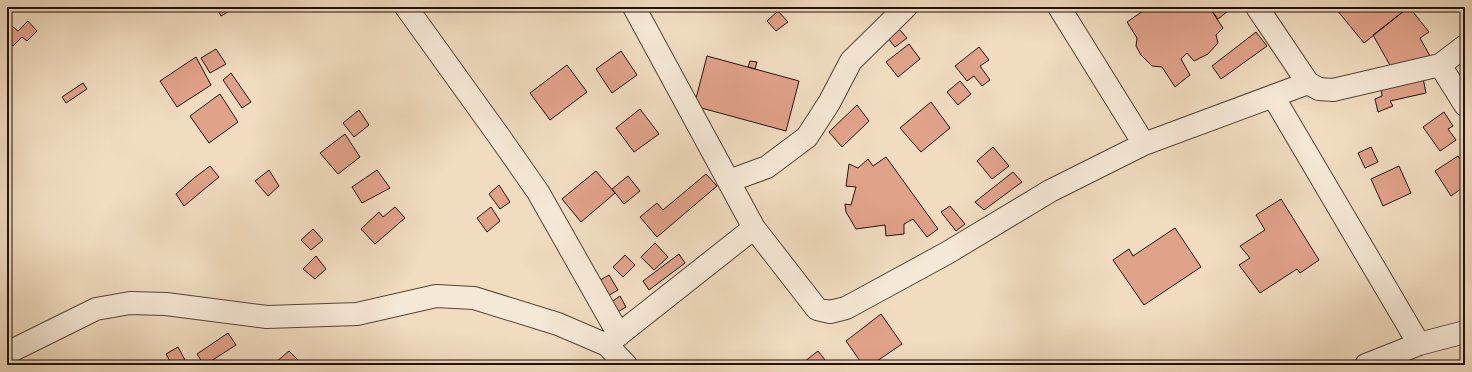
<svg xmlns="http://www.w3.org/2000/svg" width="1472" height="372" viewBox="0 0 1472 372" font-family="'IM FELL French Canon',serif">
<style>
.building{fill:#e1a28a;stroke:#23110a}
.lines{fill:none;stroke-linecap:round;stroke-linejoin:round}
.minor-casing{stroke:#564438;stroke-width:24}
.minor{stroke:#f6e8d6;stroke-width:22}
</style>
<rect width="100%" height="100%" fill="#f1dcc0"/>
<filter id="stains"><feTurbulence type="fractalNoise" baseFrequency=".005" numOctaves="4"/><feColorMatrix values="0 0 0 0 .2 0 0 0 0 .09 0 0 0 0 .02 0 0 0 .5 -.17"/></filter>
<radialGradient id="worn" r=".72"><stop offset=".6" stop-color="#630" stop-opacity="0"/><stop offset="1" stop-color="#630" stop-opacity=".3"/></radialGradient>
<path class="building" d="M216 7H236L221 16Z
M1149 7H1209L1223 28 1216 35 1218 43 1208 54 1194 61 1187 53 1181 59 1190 75 1175 87 1162 67 1152 66 1141 55 1136 46 1137 38 1127 22Z
M1209 7H1233L1218 19Z
M1339 7H1409L1364 43 1336 9Z
M1409 7 1429 32 1420 38 1430 56 1391 67 1373 35Z
M778 11 788 22 776 31 767 21Z
M28 21 37 31 27 41 22 37 13 46 7 40V30L12 26 18 31Z
M898 28 907 38 895 47 887 37Z
M1256 32 1267 46 1221 79 1212 66Z
M909 44 920 59 898 77 886 62Z
M979 47 989 60 980 66 990 80 982 86 974 76 967 81 955 66Z
M216 49 226 64 210 73 201 58Z
M621 51 637 75 612 93 596 69Z
M707 56 799 81 786 131 694 106Z
M196 57 211 85 177 107 160 81Z
M750 61 757 62 755 69 748 67Z
M567 65 587 92 550 120 530 93Z
M231 73 251 102 242 108 223 80Z
M1423 78 1426 93 1390 101 1393 106 1378 112 1375 99 1382 96 1381 89Z
M960 81 971 94 958 105 947 92Z
M83 83 87 89 66 103 62 97Z
M220 94 238 122 209 143 190 116Z
M931 102 950 128 921 152 900 128Z
M857 105 869 121 842 147 829 132Z
M640 109 659 134 634 152 616 128Z
M359 110 369 125 354 137 343 123Z
M1444 112 1453 126 1448 129 1456 140 1440 151 1423 127Z
M345 134 360 157 338 174 320 153Z
M993 147 1009 166 992 179 977 161Z
M1371 147 1378 162 1365 168 1358 153Z
M1458 156 1465 166V186L1451 196 1435 171Z
M886 157 938 229 927 237 913 219 904 224V234L886 236 885 225 856 229 846 212 845 204 851 205 856 187 846 186 849 164 858 168 868 159 873 166Z
M210 166 219 177 184 206 176 194 194 178Z
M1399 166 1411 193 1383 206 1371 179Z
M269 170 279 186 268 196 255 181Z
M377 170 390 188 362 203 352 187Z
M596 171 615 193 581 222 562 199Z
M1013 172 1022 182 984 210 975 202Z
M706 174 717 186 657 237 640 217 657 203 663 210Z
M628 176 640 191 624 204 612 189Z
M499 185 510 202 500 209 489 194Z
M1281 199 1319 260 1300 273 1297 269 1260 293 1239 265 1250 258 1240 246 1265 230 1256 215Z
M950 206 965 224 956 231 941 212Z
M395 207 405 218 375 244 361 229 379 212 383 217Z
M491 207 500 221 487 232 477 218Z
M1175 228 1201 267 1144 305 1113 260 1129 249 1133 256Z
M313 229 323 240 311 250 301 240Z
M655 243 668 257 654 270 641 257Z
M679 254 685 263 649 290 643 281Z
M625 255 635 265 623 277 613 267Z
M316 256 326 269 315 279 303 269Z
M609 275 618 290 606 297 597 282Z
M620 296 626 307 616 313 610 303Z
M881 314 902 344 871 365H863L846 341Z
M228 333 236 345 211 361 214 365H204L197 354Z
M178 347 186 362 181 365H172L166 354Z
M289 351 302 364V365H279L276 362Z
M818 351 829 365H800Z"/>
<g class="lines">
<g class="minor-casing">
<path id="minor" d="M406 7 501 139 538 192 619 335
M634 7 754 228 817 309 830 312 846 308 947 253 1050 191 1144 144 1308 83 1257 7
M1059 7 1144 144
M1440 65 1465 105
M1308 83 1319 89 1333 90 1440 65 1465 46
M1273 96 1419 344
M729 181 767 167 807 137 829 103 851 61 906 7
M607 344 754 228
M7 353 96 309 130 303 166 304 267 317 357 314 436 296 474 298 558 324 607 345 626 365
M1366 365 1419 344 1465 332"/>
</g>
<use href="#minor" class="minor"/>
</g>
<rect width="1472" height="372" fill="none" stroke="#f1dcc0" stroke-width="24"/>
<rect x="8" y="8" width="1456" height="356" fill="none" stroke="#23110a" stroke-width="2"/>
<rect x="12" y="12" width="1448" height="348" fill="none" stroke="#23110a"/>
<rect width="100%" height="100%" filter="url(#stains)"/>
<rect width="100%" height="100%" fill="url(#worn)"/>
</svg>
